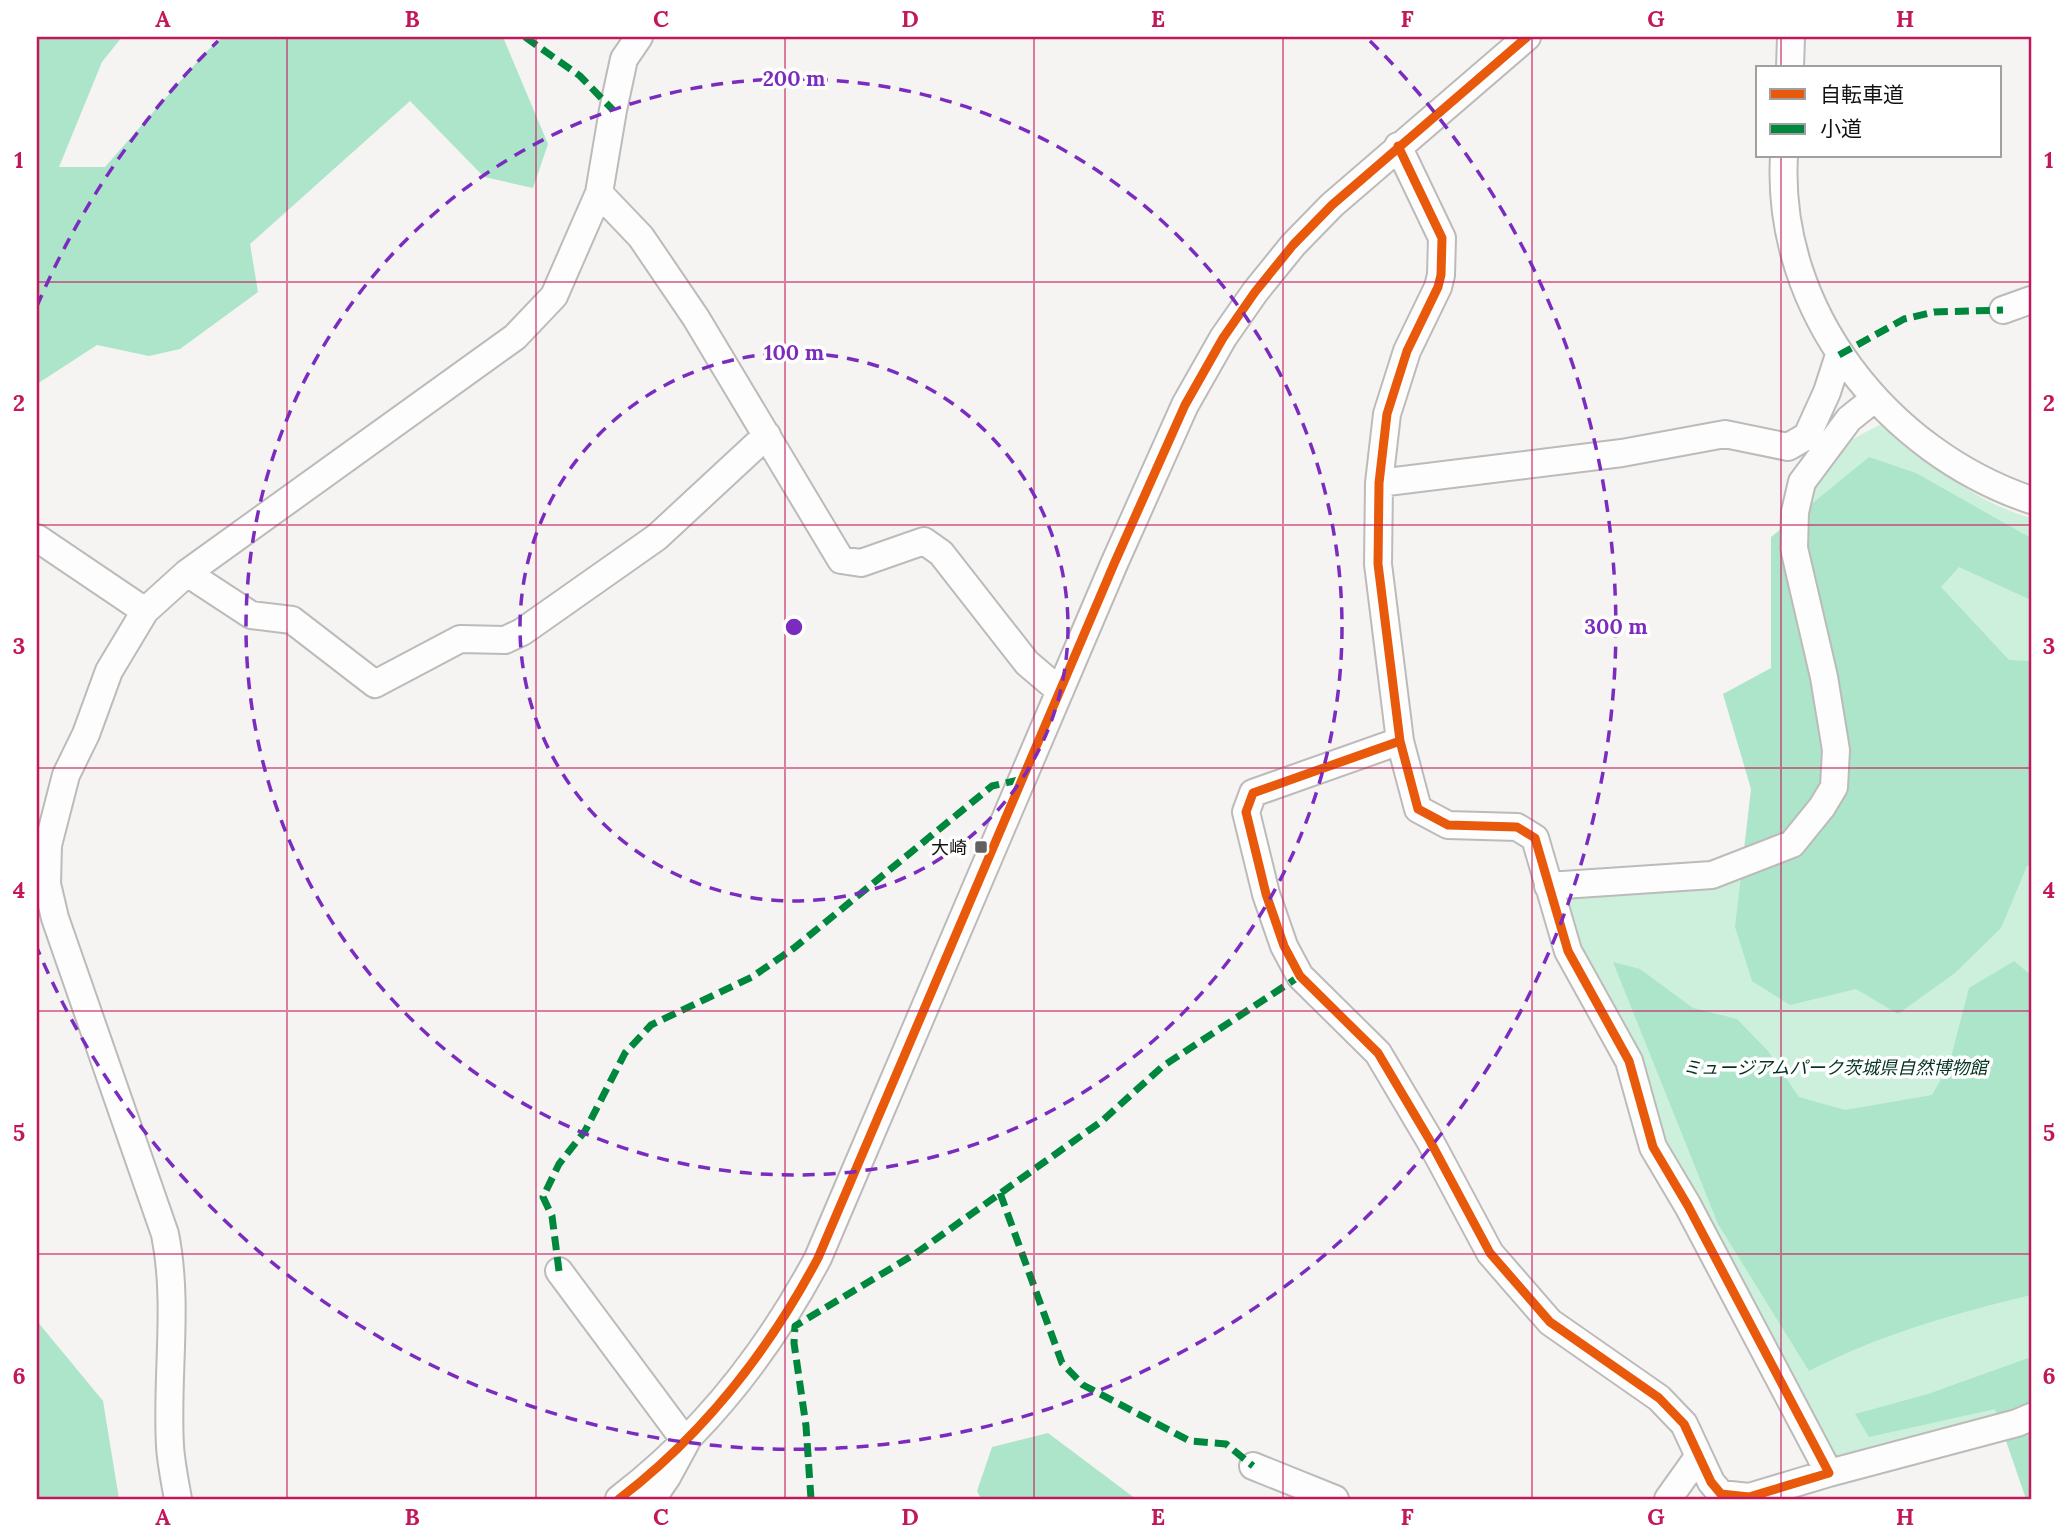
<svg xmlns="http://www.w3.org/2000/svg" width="2068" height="1536" viewBox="0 0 2068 1536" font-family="Lora,'Noto Sans JP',serif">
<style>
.green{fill:#cdf0dd}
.forest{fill:#ace5ca}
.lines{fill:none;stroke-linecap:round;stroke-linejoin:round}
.minor-casing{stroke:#bcbbb9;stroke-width:30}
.minor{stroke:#fefdfd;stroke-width:26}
.quiet{stroke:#00873e;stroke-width:7;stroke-dasharray:14 7;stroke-linecap:butt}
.cycleway-casing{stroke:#fff;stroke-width:13}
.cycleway{stroke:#e8590c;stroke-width:9}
.grid{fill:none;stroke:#c2185b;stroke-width:2;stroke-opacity:0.55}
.ring{fill:none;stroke:#7b2cbf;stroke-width:3.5;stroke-dasharray:12 9}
.poi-dot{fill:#626160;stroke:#fff;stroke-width:2.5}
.labels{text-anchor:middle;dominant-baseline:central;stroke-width:7;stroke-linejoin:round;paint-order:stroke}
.poi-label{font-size:18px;fill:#131211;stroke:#fff;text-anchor:end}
.park-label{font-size:18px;font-style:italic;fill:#043421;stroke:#fff}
.centre{fill:#7b2cbf;stroke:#fff;stroke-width:3.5}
.ring-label{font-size:21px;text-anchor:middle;font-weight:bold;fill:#7b2cbf;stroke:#fff;stroke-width:7;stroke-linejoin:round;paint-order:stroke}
.neatline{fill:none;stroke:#c2185b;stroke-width:2.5}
.grid-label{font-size:23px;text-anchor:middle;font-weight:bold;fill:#c2185b}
</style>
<rect width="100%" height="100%" fill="#f5f4f2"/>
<path class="green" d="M1881 424C1926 461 1974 502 2031 518V1417L1829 1473 1688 1206 1548 886 1759 880 1810 546 1811 489 1849 441Z"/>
<path class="forest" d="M37 37H122L102 62 59 167H105L204 54 222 37H503L548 144 533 188 484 177 410 101 250 244 258 292 180 349 149 356 97 345 37 384Z
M1869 457 1916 473 2031 538V600L1959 567 1941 587 2009 660 2031 661V864L2027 866 2001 928 1955 973 1898 1014 1856 989 1790 1005 1752 981 1735 927 1751 789 1723 694 1771 668V537Z
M2014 961 2031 975V1295C1956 1313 1878 1335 1809 1371L1718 1224 1613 962 1640 969 1693 1008 1737 1019 1768 1051 1799 1097 1845 1110 1932 1095 1949 1065 1969 988Z
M37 1321 103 1401 119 1499H37Z
M2031 1357V1499H2026L1995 1409 1869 1437 1855 1414 1928 1394Z
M1048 1433 1136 1499H981L977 1491 992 1447Z"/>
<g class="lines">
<g class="minor-casing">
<path id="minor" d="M1790 68 1791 37
M1398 146 1442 238 1441 275 1438 287 1407 351 1387 414 1379 483 1378 564 1400 741 1418 809 1448 825 1517 827 1535 838 1568 951 1629 1061 1653 1147 1688 1206 1829 1473
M1784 156C1775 311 1888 452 2031 500
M599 193 641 237 696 318 841 560 861 563 924 541 941 553 1027 663 1060 691
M2003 310 2031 300
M1379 483 1622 453 1725 434 1788 447 1807 436 1827 392 1839 355
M37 538 145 611
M187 573 251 615 292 620 375 684 460 639 505 640 522 632 657 537 767 435
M1400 741 1253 793 1246 812 1266 894 1284 946 1300 976 1378 1053 1429 1139 1490 1253 1550 1322 1659 1398 1684 1424 1711 1482 1721 1494 1749 1497 1829 1473 2017 1423 2031 1417
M1548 886 1712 875 1792 844 1822 807 1834 787 1836 750 1824 677 1794 548 1795 512 1802 482 1849 419 1874 399
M559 1271 686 1442 667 1477 652 1499
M1253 1466 1335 1499
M178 1499C175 1482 171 1463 170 1446 166 1375 179 1304 165 1234L55 918 47 884 48 845 66 775 86 734 109 671 145 611 187 573 515 337 554 296 599 193 613 110 624 59 639 37
M619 1499C704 1434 768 1352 818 1258L1114 564 1185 405 1223 338 1255 292 1293 245 1332 205 1527 37
M1668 1499 1698 1457"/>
</g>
<use href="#minor" class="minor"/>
<path class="quiet" d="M525 37 580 76 613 110
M1839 355 1904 319 1934 312 2003 310
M1000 1193 1062 1363 1083 1385 1190 1441 1226 1444 1253 1466
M559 1271 552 1216 543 1197 559 1164 585 1131 625 1053 651 1025 752 977 794 948 992 786 1023 779
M811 1499 806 1426 794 1343 795 1326 915 1254 1102 1121 1163 1066 1300 976"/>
<g class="cycleway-casing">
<path id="cycleway" d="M1398 146 1442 238 1441 275 1438 287 1407 351 1387 414 1379 483 1378 564 1400 741 1418 809 1448 825 1517 827 1535 838 1568 951 1629 1061 1653 1147 1688 1206 1829 1473 1749 1497 1721 1494 1711 1482 1684 1424 1659 1398 1550 1322 1490 1253 1429 1139 1378 1053 1300 976 1284 946 1266 894 1246 812 1253 793 1400 741
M619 1499C704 1434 768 1352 818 1258L1114 564 1185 405 1223 338 1255 292 1293 245 1332 205 1527 37"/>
</g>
<use href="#cycleway" class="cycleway"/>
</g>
<path class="grid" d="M287 37V1499M536 37V1499M785 37V1499M1034 37V1499M1283 37V1499M1532 37V1499M1781 37V68M1781 156V1499M37 282H2031M37 525H2031M37 768H2031M37 1011H2031M37 1254H2031"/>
<g class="ring">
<circle cx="794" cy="627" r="274"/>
<circle cx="794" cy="627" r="548"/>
<path d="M37 306A822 822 0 0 1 218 41M1370 41A822 822 0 1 1 37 948"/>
</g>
<rect class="poi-dot" x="974" y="840" width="14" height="14" rx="3.5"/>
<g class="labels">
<g class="poi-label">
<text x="967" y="847">大崎</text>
</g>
<g class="park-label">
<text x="1835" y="1067">ミュージアムパーク茨城県自然博物館</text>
</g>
</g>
<circle cx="794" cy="627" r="10" class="centre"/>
<g class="ring-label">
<text x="794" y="86">200 m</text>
<text x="794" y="360">100 m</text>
<text x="1616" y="634">300 m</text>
</g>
<rect width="2068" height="1536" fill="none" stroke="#ffffff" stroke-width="77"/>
<rect x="1756" y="66" width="245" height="91" fill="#ffffff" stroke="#a1a0a0" stroke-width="2"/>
<rect x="1770" y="89" width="35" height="10" fill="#e8590c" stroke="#a1a0a0" stroke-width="2"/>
<text x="1820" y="102" font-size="21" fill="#131211">自転車道</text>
<rect x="1770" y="124" width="35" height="10" fill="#00873e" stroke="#a1a0a0" stroke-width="2"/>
<text x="1820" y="136" font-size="21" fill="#131211">小道</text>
<rect x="38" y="38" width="1992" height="1460" class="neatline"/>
<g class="grid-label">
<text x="163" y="27">A</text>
<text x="412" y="27">B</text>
<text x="661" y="27">C</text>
<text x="910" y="27">D</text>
<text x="1158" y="27">E</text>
<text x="1407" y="27">F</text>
<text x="1656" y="27">G</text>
<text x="1905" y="27">H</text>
<text x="19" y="168">1</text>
<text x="2049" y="168">1</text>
<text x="19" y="411">2</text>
<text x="2049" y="411">2</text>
<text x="19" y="654">3</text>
<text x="2049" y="654">3</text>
<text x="19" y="898">4</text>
<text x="2049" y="898">4</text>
<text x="19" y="1141">5</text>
<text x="2049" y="1141">5</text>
<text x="19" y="1384">6</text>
<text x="2049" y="1384">6</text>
<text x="163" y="1525">A</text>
<text x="412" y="1525">B</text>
<text x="661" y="1525">C</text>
<text x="910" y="1525">D</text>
<text x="1158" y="1525">E</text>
<text x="1407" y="1525">F</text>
<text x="1656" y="1525">G</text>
<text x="1905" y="1525">H</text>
</g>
</svg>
